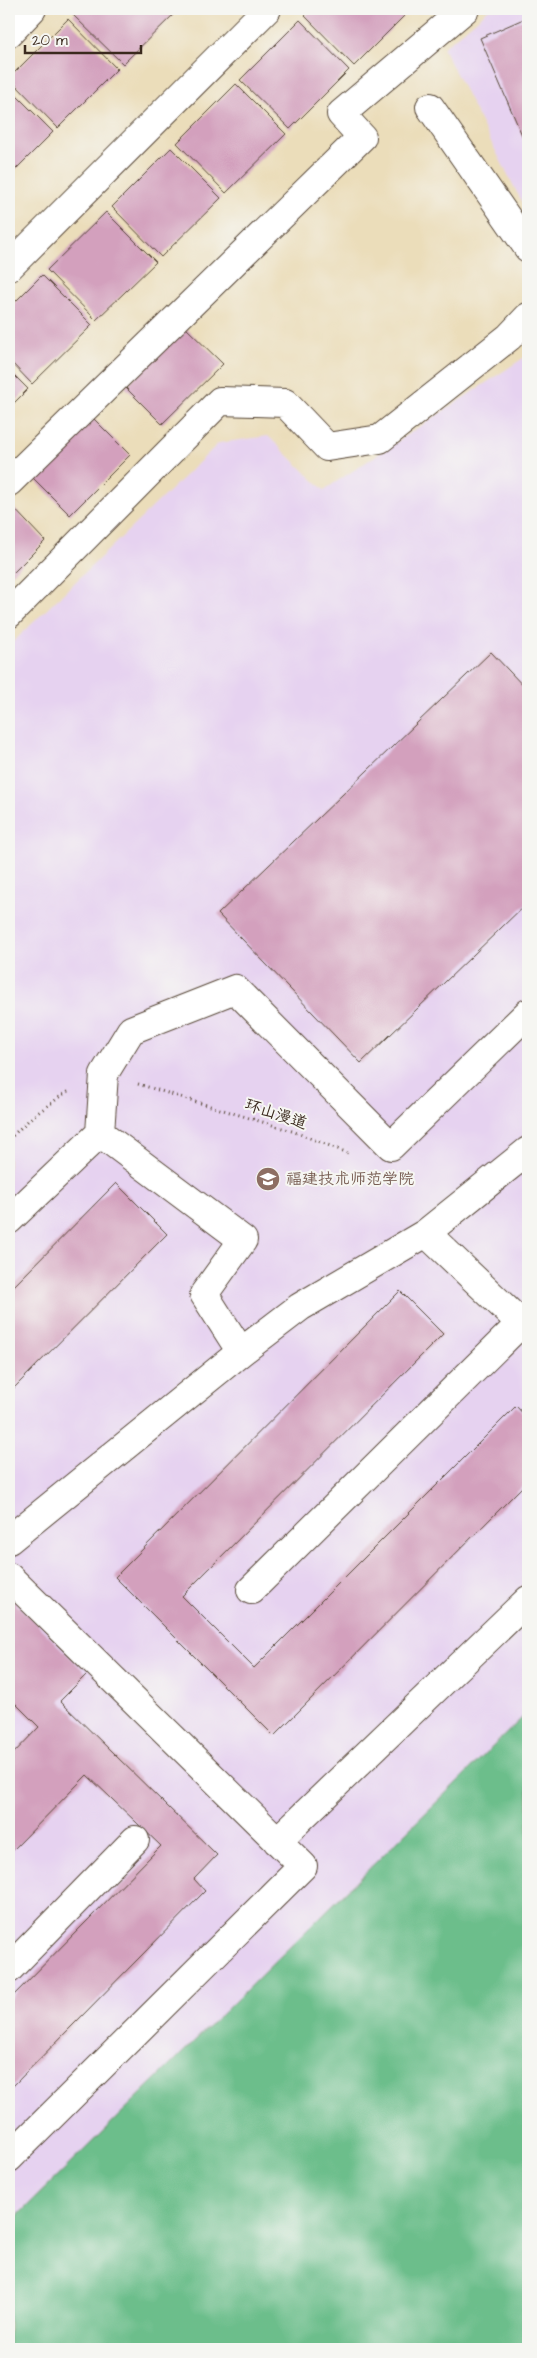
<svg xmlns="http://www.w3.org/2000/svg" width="537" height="2358" viewBox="0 0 537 2358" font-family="'Architects Daughter','LXGW WenKai TC',sans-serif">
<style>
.built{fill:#e6d2f0}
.forest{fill:#6cbe8b;stroke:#547454}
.building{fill:#d3a0bd}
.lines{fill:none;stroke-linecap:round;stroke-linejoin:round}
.minor-casing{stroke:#554535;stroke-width:30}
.path{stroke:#554535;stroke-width:3;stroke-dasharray:1 4;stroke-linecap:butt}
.minor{stroke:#fff;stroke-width:28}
.labels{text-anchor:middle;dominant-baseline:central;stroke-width:4;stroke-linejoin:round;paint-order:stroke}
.street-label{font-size:16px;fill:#3b2a1e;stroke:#f6f6f2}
.education-label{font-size:16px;fill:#785e54;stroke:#f6f6f2;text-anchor:start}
</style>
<rect width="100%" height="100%" fill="#f6f6f2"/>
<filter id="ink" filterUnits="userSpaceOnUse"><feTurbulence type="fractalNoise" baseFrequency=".02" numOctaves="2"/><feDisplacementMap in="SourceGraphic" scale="10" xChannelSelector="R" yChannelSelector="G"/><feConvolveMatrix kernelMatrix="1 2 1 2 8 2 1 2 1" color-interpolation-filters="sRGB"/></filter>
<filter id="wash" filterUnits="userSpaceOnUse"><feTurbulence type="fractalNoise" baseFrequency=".0096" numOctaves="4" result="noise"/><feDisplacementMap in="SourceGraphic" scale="20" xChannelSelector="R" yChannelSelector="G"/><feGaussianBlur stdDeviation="1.12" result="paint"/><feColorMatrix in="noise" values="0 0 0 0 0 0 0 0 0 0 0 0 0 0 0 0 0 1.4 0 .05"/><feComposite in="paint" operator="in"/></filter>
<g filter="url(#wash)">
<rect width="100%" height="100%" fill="#ebddba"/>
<path class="built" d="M489 9H528V214L443 48Z
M528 355V1712L9 2224V646L219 443 268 436 324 490Z"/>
<path class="forest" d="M528 1712V2349H9V2224Z"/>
<g id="blocks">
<path class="building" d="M79 9H179L123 64 73 15Z
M312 9H411L354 66 305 16Z
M528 17V149L480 38Z
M68 19 117 69 58 128 9 78Z
M300 20 349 70 290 129 240 80Z
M236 84 286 134 226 193 177 143Z
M9 88 53 132 9 176Z
M171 148 221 198 161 257 112 207Z
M106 212 156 262 96 320 47 270Z
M42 275 92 325 32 384 9 360V308Z
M185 327 223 364 162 424 125 387Z
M9 370 28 389 9 408Z
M93 418 130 455 70 515 33 478Z
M9 503 45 541 9 577Z
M491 652 528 691V902L361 1063 218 914Z
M116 1183 167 1234 9 1393V1291Z
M400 1291 443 1334 182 1596 254 1668 516 1406 528 1419V1481L274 1736 115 1577Z
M13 1601 87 1674 60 1701 217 1855 194 1879 205 1891 9 2090V2000L161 1846 87 1775 9 1854V1758L39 1727 9 1697V1605Z"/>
</g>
</g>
<g filter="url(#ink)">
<use href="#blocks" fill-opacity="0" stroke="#554535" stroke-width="1"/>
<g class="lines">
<g class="minor-casing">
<path id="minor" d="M9 33 32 9
M430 107 528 248
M9 267 267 9
M9 482 362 137 341 114 465 9
M9 614 220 401 285 403 327 447 380 439 509 337 528 317
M100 1133 104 1074 131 1030 235 989 391 1146 528 1013
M9 1220 100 1133 243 1240 204 1294 241 1352
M426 1233 528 1330
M9 1540 241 1352 300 1307 426 1233 528 1151
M9 1577 303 1866 9 2158
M251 1590 521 1323
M277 1841 528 1600
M9 1969 135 1840"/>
</g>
<path class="path" d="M138 1084 292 1131 348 1153
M9 1139 32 1117 68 1091"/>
<use href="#minor" class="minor"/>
</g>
</g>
<defs>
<g id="university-disc" transform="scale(1.25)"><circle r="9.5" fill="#8d6e63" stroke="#f6f6f2"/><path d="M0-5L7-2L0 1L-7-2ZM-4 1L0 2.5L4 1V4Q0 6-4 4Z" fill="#fff"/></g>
</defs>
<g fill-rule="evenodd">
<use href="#university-disc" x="268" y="1179"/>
</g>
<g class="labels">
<g class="street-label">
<text transform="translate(276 1114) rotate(18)">环山漫道</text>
</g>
<g class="education-label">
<text x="286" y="1179">福建技术师范学院</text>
</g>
</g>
<rect width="537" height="2358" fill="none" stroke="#f6f6f2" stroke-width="30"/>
<path d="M25 45v8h116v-8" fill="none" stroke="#3b2a1e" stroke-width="2.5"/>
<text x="32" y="45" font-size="15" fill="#3b2a1e" stroke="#f6f6f2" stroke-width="4" paint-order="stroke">20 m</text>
</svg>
